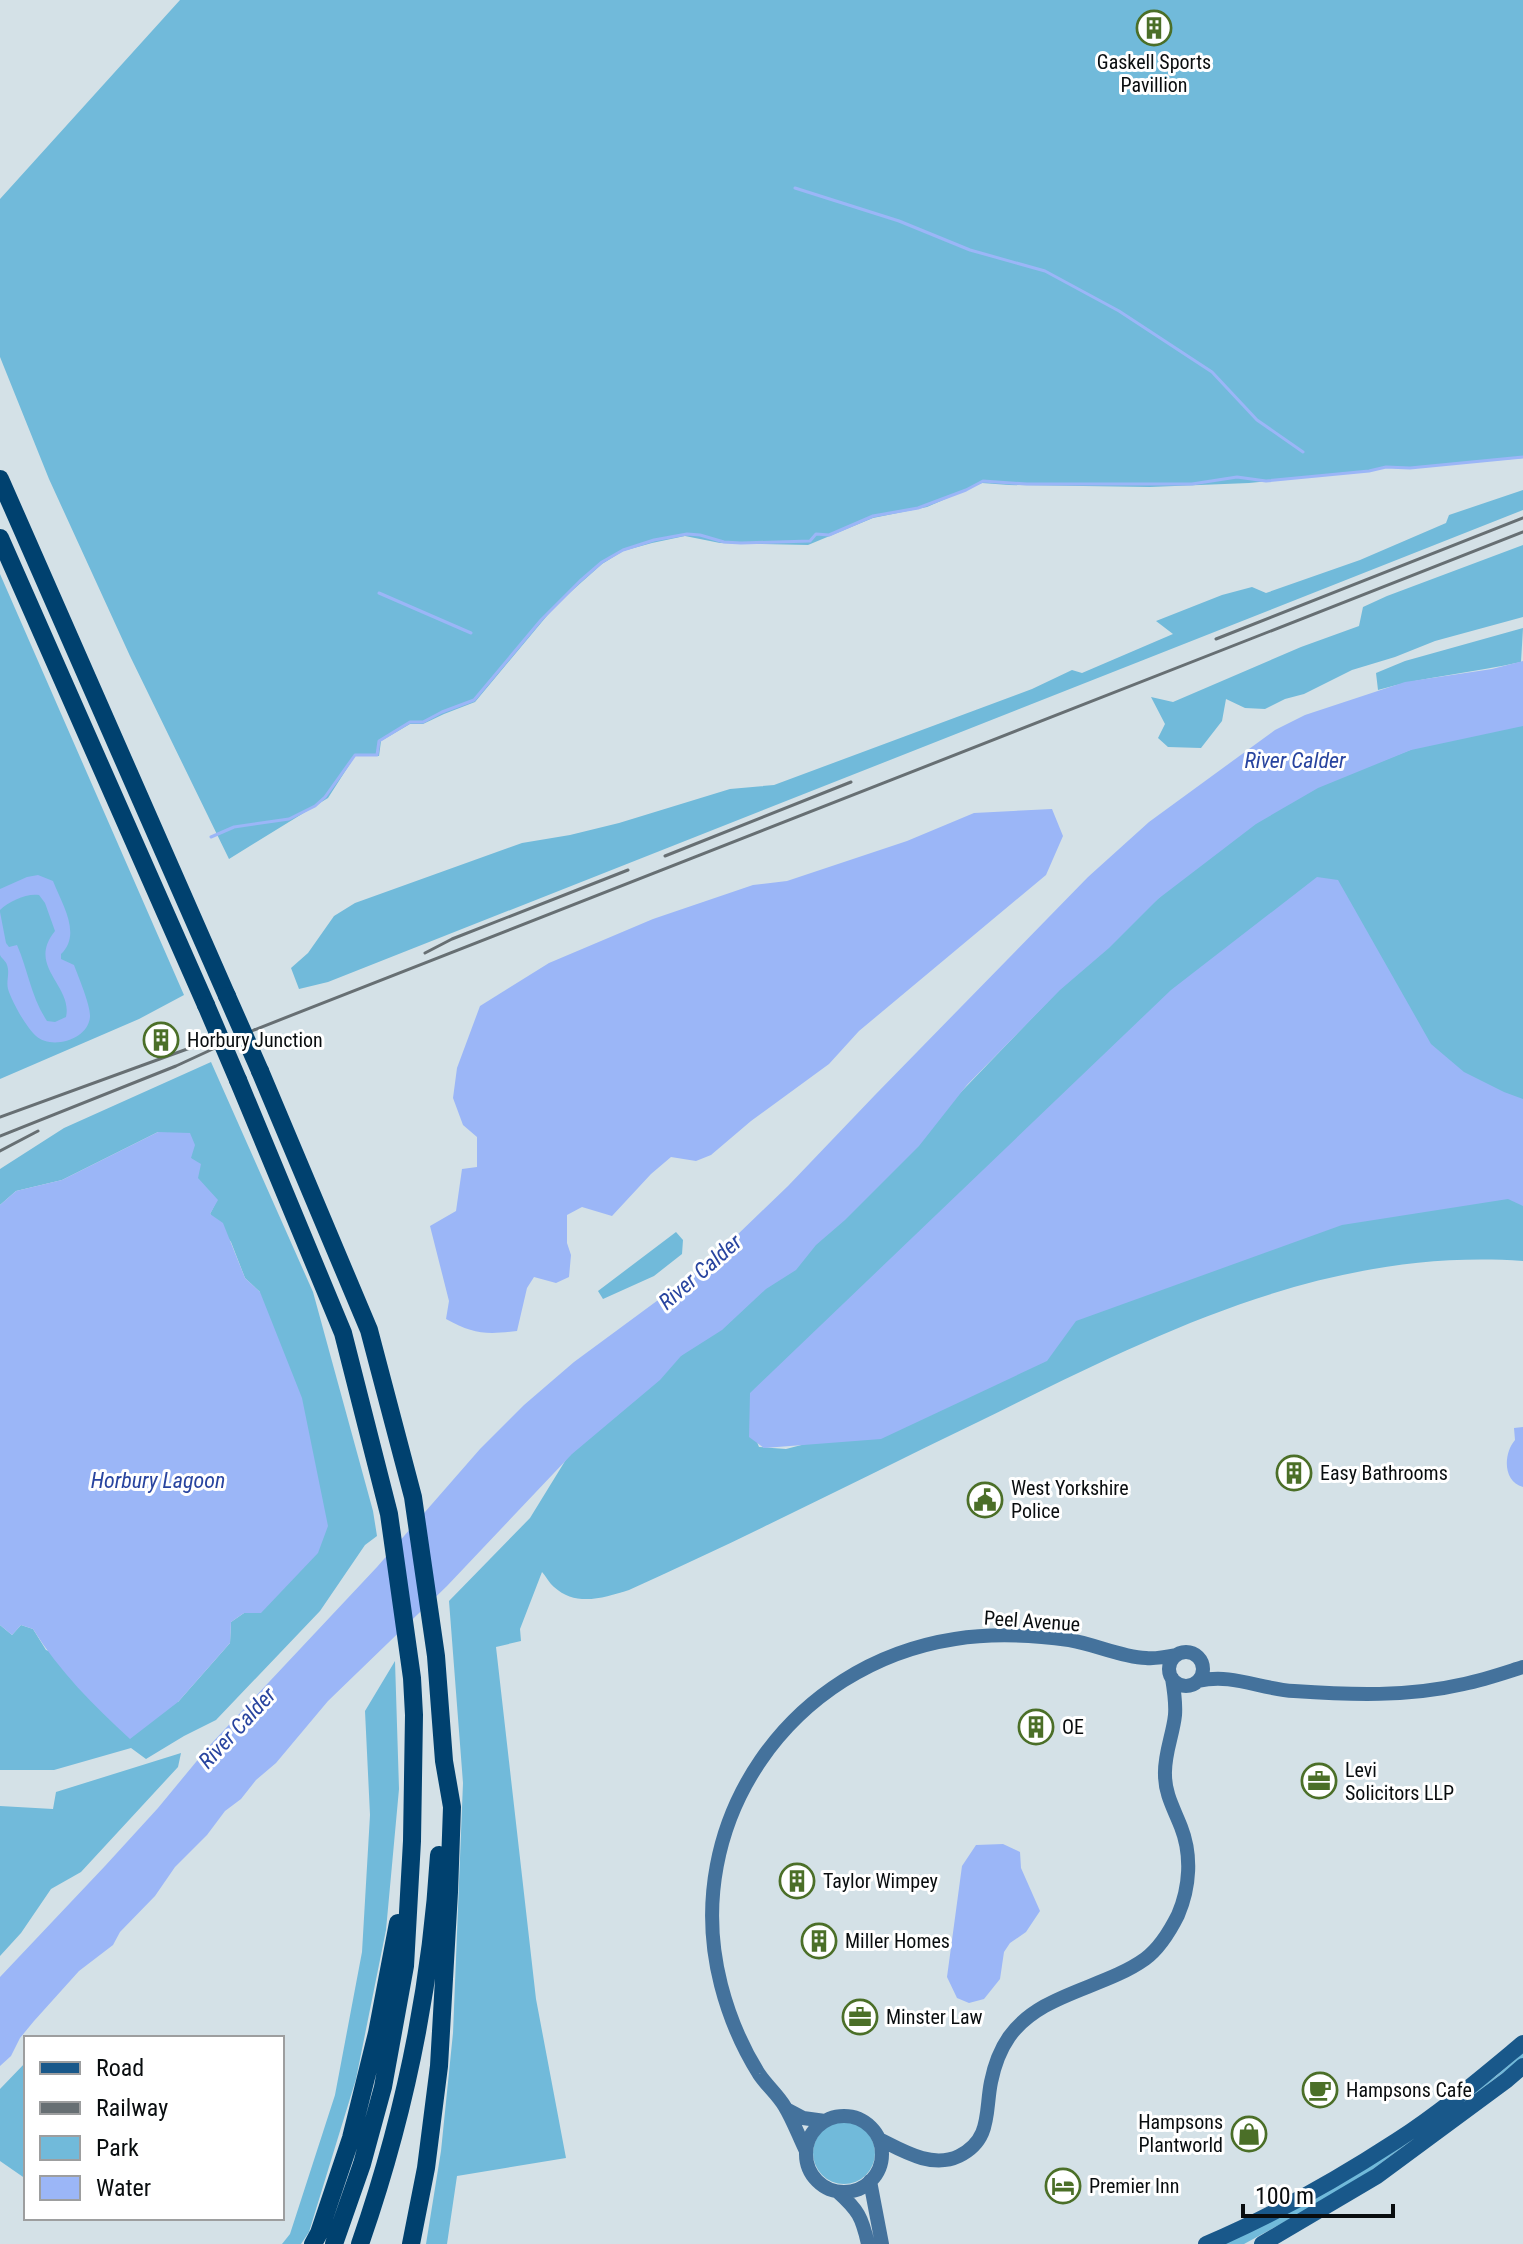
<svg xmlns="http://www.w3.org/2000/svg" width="1523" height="2244" viewBox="0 0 1523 2244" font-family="'Roboto Condensed',sans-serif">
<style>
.green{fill:#71bada}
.water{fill:#9bb6f7}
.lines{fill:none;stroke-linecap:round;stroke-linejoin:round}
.stream{stroke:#9bb6f7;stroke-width:3}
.secondary{stroke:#44729c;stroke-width:14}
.primary{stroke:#19588a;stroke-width:16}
.highway{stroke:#00416f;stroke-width:18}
.rail{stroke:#676f73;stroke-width:3}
.highway-bridge{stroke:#00416f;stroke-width:18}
.labels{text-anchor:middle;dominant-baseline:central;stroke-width:6;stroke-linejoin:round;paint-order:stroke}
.poi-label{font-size:20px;fill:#090d0f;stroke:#fff;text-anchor:start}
.street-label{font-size:20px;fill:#090d0f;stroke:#fff}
.water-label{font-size:22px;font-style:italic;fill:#28449f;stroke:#fff}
</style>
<rect width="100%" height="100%" fill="#d4e1e7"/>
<path class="green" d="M180 0H1523V458L1410 468 1386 467 1369 471 1249 483 1150 487 1009 485 982 483 927 507 873 518 808 545 720 543 685 536 652 543 623 551 602 564 556 605 475 702 444 714 423 724H410L381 741 379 756H355L328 798 229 859 130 656 49 479 0 357V199Z
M1523 490V510L328 982 299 989 291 968 308 953 334 916 355 903 522 843 570 835 619 823 730 789 774 785 1032 689 1072 670 1082 673 1173 634 1156 621 1222 595 1252 587 1266 593 1360 560 1446 523 1449 515Z
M1523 545V617L1435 641 1395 657 1352 670 1304 694 1285 699 1265 709 1245 708 1226 699 1222 721 1201 748 1168 747 1158 738 1165 724 1151 697 1173 702 1301 647 1359 626 1363 607 1387 596Z
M0 574 184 995 139 1019 0 1079Z
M1523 628 1521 662C1473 673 1425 676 1378 690L1376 673 1405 661Z
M1523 724V1100L755 1437 759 1447 786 1449 817 1441 1074 1318 1343 1222 1513 1196 1523 1202V1261C1323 1247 1152 1336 978 1422 862 1478 747 1537 629 1590 603 1598 576 1607 554 1587 549 1583 546 1576 542 1572L520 1629 521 1641 496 1647 536 1999 566 2158 457 2176 447 2244H426L441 2151 453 2033 463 1783 449 1601 530 1518 570 1453 679 1357 743 1308 816 1243 1059 990 1163 894 1236 837 1274 811 1314 788 1415 748Z
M211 1062 313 1292 373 1511 377 1536 365 1545 320 1611 216 1720 184 1736 146 1759 131 1748 54 1770H0V1625L12 1635 21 1625 33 1629 46 1650 178 1702 230 1643 231 1622 244 1613 260 1292 245 1278 231 1242 210 1214 217 1200 197 1178 191 1158 158 1132 62 1180 16 1191 0 1205V1169L64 1128Z
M676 1232 683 1240 682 1254 654 1276 603 1299 598 1291Z
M395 1661 399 1789 386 1930 356 2079 309 2232 301 2244H282L290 2234 335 2095 362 1952 370 1815 365 1711Z
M181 1753 178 1767 81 1872 51 1889 21 1933 0 1956V1806L53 1809 56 1792Z
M1523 2053V2058L1350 2186 1244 2244H1222L1406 2141 1496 2076Z
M26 2062V2179L0 2161V2089Z
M813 2153a31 31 0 1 1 62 0a31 31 0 1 1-62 0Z"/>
<path class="water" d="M1523 661V726L1411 750 1318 788 1256 824 1158 899 1109 948 1060 990 967 1085 919 1146 845 1220 816 1245 796 1270 766 1289 722 1330 681 1356 660 1380 572 1454 447 1586 328 1701 276 1763 256 1780 241 1799 225 1811 207 1835 175 1867 155 1896 120 1932 113 1945 79 1971 34 2021 20 2038 11 2056 0 2066V1977L105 1866 158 1808 210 1745 377 1567 480 1449 524 1405 574 1362 688 1278 736 1236 788 1186 875 1095 1088 877 1149 822 1275 730 1305 715 1405 682 1492 669Z
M1052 809 1063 836 1046 875 859 1031 829 1064 751 1121 711 1155 696 1161 671 1157 651 1174 612 1216 582 1207 567 1215V1243L571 1255 569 1277 556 1283 534 1277 527 1288 517 1331C486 1335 473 1334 446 1319L449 1301 430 1226 456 1211 462 1169 477 1167V1137L463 1125 453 1098 457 1068 480 1006 549 963 653 919 753 885 787 881 907 841 974 813Z
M38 875 53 881C62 904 82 934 61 954V959L74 965C78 976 91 1006 90 1017 88 1040 51 1050 36 1036 26 1027 12 1002 8 989 6 981 10 973 7 965 6 961 2 959 0 955 0 946 0 922 0 912L6 943 9 947 17 945C28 970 31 997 47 1021L55 1022 66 1017C73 985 26 967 55 931L45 903 39 895C27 893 9 901 0 910V889L27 877Z
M1317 877 1338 880 1431 1044 1464 1072 1504 1092 1523 1099V1206L1508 1199 1342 1225 1076 1321 1047 1361 881 1439 764 1448 749 1437 750 1393 1171 990Z
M158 1132 190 1133 195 1145 191 1158 201 1164 198 1178 218 1200 210 1214 223 1223 245 1278 260 1292 302 1398 328 1526 318 1553 261 1613H244L231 1622 230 1643 178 1702 130 1739C94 1706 59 1671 33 1629L21 1625 12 1635 0 1625V1205L16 1191 62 1180Z
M1523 1427V1487C1503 1482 1503 1454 1515 1440L1514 1428Z
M1003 1844 1020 1852 1021 1868 1040 1911 1026 1932 1010 1943 1004 1952 1000 1979 984 1999 969 2003 957 1998 947 1977 962 1866 976 1845Z"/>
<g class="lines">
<path class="stream" d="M795 188 899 221 970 250 1045 271 1119 311 1212 372 1257 420 1303 452
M379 593 471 633
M211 837 234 827 289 819 315 806 325 797 355 755H377L379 741 410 722H423L442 712 474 700 541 620 580 581 602 562 623 550 654 540 687 534 700 535 724 542 741 543 810 541 816 534 829 535 873 516 918 508 966 490 983 481 1027 484H1192L1237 477 1266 481 1369 471 1386 467 1410 468 1523 457"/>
<path class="secondary" d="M1169 1669a17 17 0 1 1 34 0a17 17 0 1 1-34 0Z
M1198 1681C1233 1673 1259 1689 1294 1691 1351 1695 1408 1697 1464 1684 1484 1680 1504 1673 1523 1667
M786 2109 803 2118 825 2121
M806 2154a38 38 0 1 1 76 0a38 38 0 1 1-76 0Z
M879 2139C903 2151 932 2169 959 2156 992 2140 985 2111 991 2082 994 2067 1000 2050 1009 2037 1040 1993 1103 1989 1145 1959 1160 1948 1170 1931 1178 1915 1190 1887 1192 1855 1181 1827 1174 1809 1165 1794 1165 1775 1164 1754 1173 1735 1175 1715 1176 1703 1174 1690 1172 1678
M806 2151C799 2137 793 2120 785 2107 778 2095 767 2086 759 2074 742 2047 729 2016 721 1985 679 1822 791 1664 955 1639 992 1633 1032 1635 1069 1640 1095 1644 1120 1657 1146 1658 1156 1659 1166 1657 1176 1655
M870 2181 882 2244
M838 2192C858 2210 862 2217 868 2244"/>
<path class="primary" d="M1206 2244C1272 2216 1336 2180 1396 2141 1441 2112 1482 2077 1523 2043
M1262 2244 1377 2176 1507 2080 1523 2066"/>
<path class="highway" d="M0 479 227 996
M0 538 206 1005
M260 1071 369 1330 413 1497 436 1656 444 1761 452 1807 449 1892 439 2066 426 2168 411 2244
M238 1080 343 1333 389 1514 412 1678 414 1715 412 1841 405 1966 383 2087 362 2164 334 2244
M313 2244 319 2233 351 2138 377 2033 398 1923
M360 2244C404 2118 431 1989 439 1855"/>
<path class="rail" d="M1216 639 1523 518
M665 856 851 782
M425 953 452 939 628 870
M0 1117 201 1044
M0 1136 176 1066 254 1030 1523 532
M0 1151 38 1131"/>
<path class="highway-bridge" d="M227 996 260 1071
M206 1005 238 1080"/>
</g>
<defs>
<g id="building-ring" transform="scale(1.8)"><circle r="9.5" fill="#fff" stroke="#4b6f28" stroke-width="1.5"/><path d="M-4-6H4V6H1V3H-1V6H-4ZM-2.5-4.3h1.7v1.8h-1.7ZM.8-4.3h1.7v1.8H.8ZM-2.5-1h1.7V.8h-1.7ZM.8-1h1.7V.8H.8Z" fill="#4b6f28"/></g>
<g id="civic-ring" transform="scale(1.8)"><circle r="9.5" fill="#fff" stroke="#4b6f28" stroke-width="1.5"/><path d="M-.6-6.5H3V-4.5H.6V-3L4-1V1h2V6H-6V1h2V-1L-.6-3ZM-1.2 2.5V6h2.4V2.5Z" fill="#4b6f28"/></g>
<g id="office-ring" transform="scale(1.8)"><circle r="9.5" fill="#fff" stroke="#4b6f28" stroke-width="1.5"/><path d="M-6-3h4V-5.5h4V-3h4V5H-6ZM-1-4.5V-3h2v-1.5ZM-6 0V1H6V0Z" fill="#4b6f28"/></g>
<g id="cafe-ring" transform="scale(1.8)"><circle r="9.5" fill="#fff" stroke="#4b6f28" stroke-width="1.5"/><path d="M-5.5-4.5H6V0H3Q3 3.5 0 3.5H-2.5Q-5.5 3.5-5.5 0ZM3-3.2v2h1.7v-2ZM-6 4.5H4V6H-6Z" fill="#4b6f28"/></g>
<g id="shop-ring" transform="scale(1.8)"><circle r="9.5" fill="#fff" stroke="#4b6f28" stroke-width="1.5"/><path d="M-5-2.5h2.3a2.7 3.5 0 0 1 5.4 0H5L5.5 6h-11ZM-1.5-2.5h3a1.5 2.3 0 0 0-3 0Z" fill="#4b6f28"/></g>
<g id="hotel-ring" transform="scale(1.8)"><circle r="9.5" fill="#fff" stroke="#4b6f28" stroke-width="1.5"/><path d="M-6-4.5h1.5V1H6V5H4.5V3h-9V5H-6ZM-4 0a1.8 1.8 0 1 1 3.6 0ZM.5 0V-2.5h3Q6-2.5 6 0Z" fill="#4b6f28"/></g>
</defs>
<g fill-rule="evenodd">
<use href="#building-ring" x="1154" y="28"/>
<use href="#building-ring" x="161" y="1040"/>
<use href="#building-ring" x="1294" y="1473"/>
<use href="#civic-ring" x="985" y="1500"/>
<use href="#building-ring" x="1036" y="1727"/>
<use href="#office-ring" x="1319" y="1781"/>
<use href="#building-ring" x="797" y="1881"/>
<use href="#building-ring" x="819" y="1941"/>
<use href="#office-ring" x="860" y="2017"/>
<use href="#cafe-ring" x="1320" y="2090"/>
<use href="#shop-ring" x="1249" y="2134"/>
<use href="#hotel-ring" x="1063" y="2186"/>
</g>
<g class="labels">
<g class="poi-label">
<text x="1154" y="62" text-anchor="middle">Gaskell Sports<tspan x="1154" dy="23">Pavillion</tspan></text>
<text x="187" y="1040">Horbury Junction</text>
<text x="1320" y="1473">Easy Bathrooms</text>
<text x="1011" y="1488">West Yorkshire<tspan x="1011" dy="23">Police</tspan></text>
<text x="1062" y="1727">OE</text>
<text x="1345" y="1770">Levi<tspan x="1345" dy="23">Solicitors LLP</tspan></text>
<text x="823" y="1881">Taylor Wimpey</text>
<text x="845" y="1941">Miller Homes</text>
<text x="886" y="2017">Minster Law</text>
<text x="1346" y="2090">Hampsons Cafe</text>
<text x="1223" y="2122" text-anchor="end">Hampsons<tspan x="1223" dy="23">Plantworld</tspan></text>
<text x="1089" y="2186">Premier Inn</text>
</g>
<g class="street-label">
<text transform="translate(1032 1621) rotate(4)">Peel Avenue</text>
</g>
<g class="water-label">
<text x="1295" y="760">River Calder</text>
<text transform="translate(700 1272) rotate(-41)">River Calder</text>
<text x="158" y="1480">Horbury Lagoon</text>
<text transform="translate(237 1728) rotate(-47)">River Calder</text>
</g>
</g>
<rect x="24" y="2036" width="260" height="184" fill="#ffffff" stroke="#9d9e9f" stroke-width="2"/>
<rect x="40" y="2062" width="40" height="12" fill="#19588a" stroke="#9d9e9f" stroke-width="2"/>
<text x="96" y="2076" font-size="24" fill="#090d0f">Road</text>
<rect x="40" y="2102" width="40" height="12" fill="#676f73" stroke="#9d9e9f" stroke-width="2"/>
<text x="96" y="2116" font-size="24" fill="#090d0f">Railway</text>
<rect x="40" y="2136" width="40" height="24" fill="#71bada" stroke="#9d9e9f" stroke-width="2"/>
<text x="96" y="2156" font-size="24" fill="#090d0f">Park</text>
<rect x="40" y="2176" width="40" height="24" fill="#9bb6f7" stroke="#9d9e9f" stroke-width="2"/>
<text x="96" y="2196" font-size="24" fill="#090d0f">Water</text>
<path d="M1243 2204v12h150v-12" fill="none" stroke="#090d0f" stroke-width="4"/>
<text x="1255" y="2204" font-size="24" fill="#090d0f" stroke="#ffffff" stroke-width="6" paint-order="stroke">100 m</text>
</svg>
